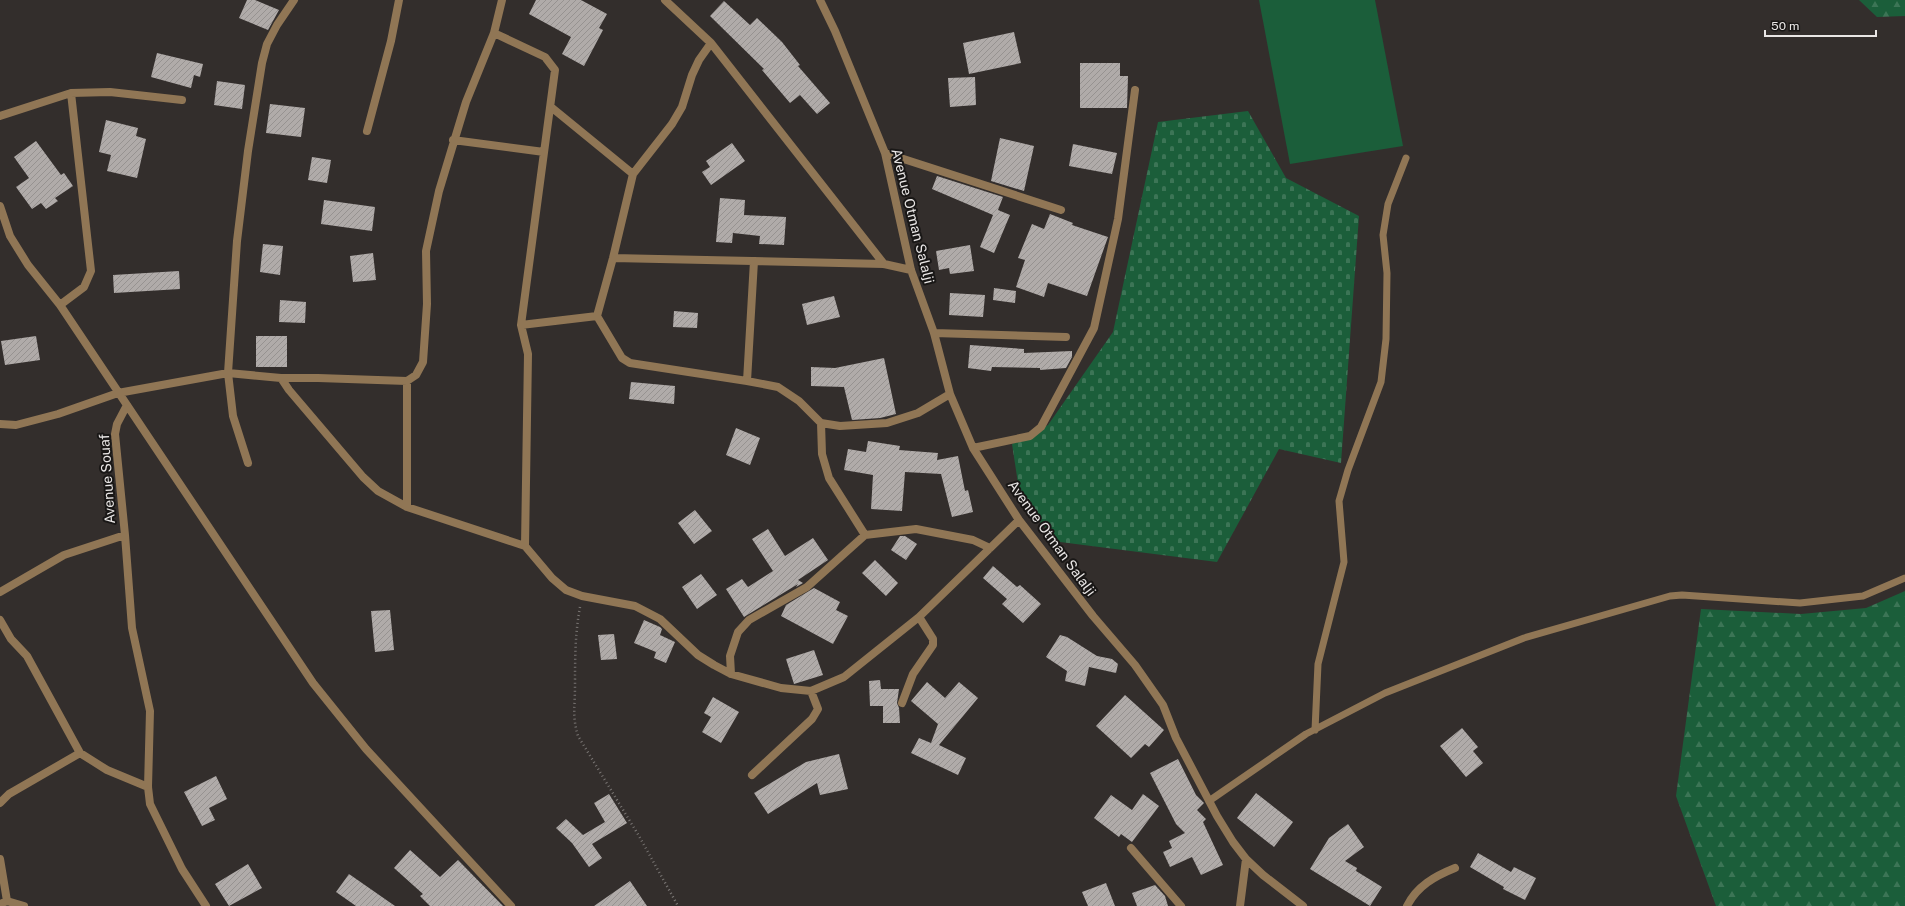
<svg xmlns="http://www.w3.org/2000/svg" width="1905" height="906" viewBox="0 0 1905 906" font-family="'Public Sans',sans-serif">
<style>
.green{fill:#1b5e3a}
.forest{fill:url(#forest-firs)}
.cemetery{fill:url(#cemetery-stones)}
.building{fill:url(#building-hatch)}
.lines{fill:none;stroke-linecap:round;stroke-linejoin:round}
.path{stroke:#7a7674;stroke-width:2.5;stroke-dasharray:1 3;stroke-linecap:butt}
.service{stroke:#907655;stroke-width:7}
.minor{stroke:#907655;stroke-width:8}
.labels{text-anchor:middle;dominant-baseline:central;stroke-width:4;stroke-linejoin:round;paint-order:stroke}
.street-label{font-size:14px;fill:#e9e6e5;stroke:#191716}
</style>
<defs>
<pattern id="forest-firs" width="22" height="20" patternUnits="userSpaceOnUse"><rect width="22" height="20" fill="#1b5e3a"/><path d="M5 1l3.5 6h-7zM16 11l3.5 6h-7z" fill="#3c7556"/></pattern>
<pattern id="cemetery-stones" width="16" height="16" patternUnits="userSpaceOnUse"><rect width="16" height="16" fill="#1b5e3a"/><path d="M2 7V4a2 2 0 0 1 4 0v3zM10 15v-3a2 2 0 0 1 4 0v3z" fill="#3c7556"/></pattern>
<pattern id="building-hatch" width="6" height="6" patternUnits="userSpaceOnUse"><rect width="6" height="6" fill="#b0aba9"/><path d="M-1 1l2-2M0 6l6-6M5 7l2-2" fill="none" stroke="#969290"/></pattern>
</defs>
<rect width="100%" height="100%" fill="#332e2c"/>
<path class="green" d="M1259 0H1375L1403 146 1290 164Z"/>
<path class="forest" d="M1859 0H1905V16L1877 17Z
M1905 591V906H1716L1676 796 1701 609 1801 614 1866 608Z"/>
<path class="cemetery" d="M1248 111 1286 178 1359 216 1341 463 1279 449 1217 562 1060 542 1021 503 1012 444 1048 425 1113 332 1158 122Z"/>
<path class="building" d="M247 0H255L279 10 268 30 239 18Z
M536 0H581L607 14 599 28 603 30 584 66 562 54 571 37 529 14Z
M724 1 750 25 757 18 782 42 800 65 798 66 830 103 817 114 800 95 790 103 762 70 764 69 710 16Z
M1014 32 1021 63 969 74 963 43Z
M157 53 203 64 200 77 194 75 191 88 151 77Z
M1080 63H1120V76H1128L1127 108H1080Z
M975 77 976 105 950 107 948 78Z
M217 81 245 85 242 109 214 105Z
M270 104 305 108 301 137 266 133Z
M106 120 138 128 136 136 146 139 137 178 107 171 111 155 99 152Z
M1000 138 1034 146 1024 191 991 181Z
M36 141 61 175 64 173 73 186 55 198 58 201 46 209 41 203 32 209 16 187 29 178 14 157Z
M732 143 745 161 711 185 702 172 710 167 706 161Z
M1073 144 1117 153 1112 174 1069 166Z
M312 157 331 160 327 183 308 180Z
M937 176 1003 197 998 210 1010 215 994 253 980 247 993 215 932 189Z
M720 198 745 200 744 215 786 217 784 245 759 244 760 236 733 233 732 243 716 242Z
M324 200 375 207 372 231 321 224Z
M1050 214 1073 223 1072 225 1108 237 1087 296 1048 283 1044 297 1016 287 1025 260 1018 258 1032 224 1044 229Z
M263 244 283 246 280 275 260 272Z
M970 245 974 271 950 274 949 268 939 270 936 251Z
M373 253 376 280 353 282 350 256Z
M179 271 180 289 114 293 113 275Z
M994 288 1016 291 1015 303 993 300Z
M950 293 985 295 983 317 949 315Z
M834 296 840 317 807 325 802 304Z
M280 300 306 302 305 323 279 322Z
M674 311 698 313 697 328 673 327Z
M36 336 40 360 5 365 1 341Z
M256 336H287V367H256Z
M970 345 1024 349V353L1072 351V357L1066 368 1040 370V368L992 367 991 371 968 368Z
M884 358 896 414 880 418 852 420 844 387 811 386V367L835 368Z
M631 382 675 386 674 404 629 399Z
M736 428 760 438 750 465 726 455Z
M868 441 900 446 899 450 938 453 937 460 958 456 965 491 968 490 973 512 952 517 941 474 905 472 902 511 871 509 873 475 844 470 848 449 866 452Z
M695 510 712 531 694 544 678 523Z
M768 529 785 556 813 538 828 560 798 580 803 583 796 587 798 584 744 617 726 589 742 579 748 587 773 571 752 539Z
M900 536H905L917 544 906 560 891 550Z
M875 560 898 583 886 596 862 573Z
M993 566 1017 587 1020 585 1041 604 1023 623 1002 604 1007 599 983 578Z
M701 574 717 595 697 609 682 587Z
M814 588 840 602 836 610 848 616 833 644 781 616 786 605Z
M390 610 394 650 375 652 371 611Z
M644 620 660 627 662 629 660 635 675 642 666 663 654 658 656 652 634 643Z
M614 634 617 659 601 660 598 635Z
M1060 635 1067 637 1097 656 1112 659 1118 664 1116 673 1089 667 1085 686 1065 681 1067 671 1046 657Z
M814 650 823 675 794 684 786 659Z
M880 680 881 689H899L897 703 899 708 900 723H883V706H870L869 681Z
M927 682 945 698 959 682 978 698 939 745 966 758 958 775 911 753 919 738 931 743 938 724 911 701Z
M1125 695 1164 730 1149 747 1145 744 1131 758 1096 726Z
M713 697 739 712 721 743 702 732 711 717 704 713Z
M1462 728 1478 747 1473 751 1483 763 1466 777 1440 746Z
M839 754 848 789 820 795 817 783 768 814 754 793 806 762Z
M1178 759 1196 795 1204 803 1197 810 1206 819 1203 822 1223 865 1201 875 1192 857 1170 867 1163 852 1172 848 1169 841 1185 833 1176 824 1150 773Z
M216 776 227 799 209 808 215 820 202 826 184 792Z
M1256 793 1293 822 1274 847 1237 818Z
M609 794 627 823 592 844 602 858 589 867 572 843 556 828 566 819 583 835 605 822 594 803Z
M1143 794 1159 806 1132 842 1121 834 1119 837 1094 818 1111 795 1132 810Z
M1348 824 1364 847 1345 861 1357 868 1356 871 1382 887 1370 906 1310 869 1329 838Z
M410 850 440 877 458 860 503 906H430L420 896 423 894 394 868Z
M1478 853 1511 872 1514 867 1536 878 1525 900 1503 889 1504 887 1470 867Z
M248 864 262 888 229 906 215 884Z
M349 874 395 906H356L336 892Z
M630 881 647 906H594Z
M1106 883 1115 906H1088L1082 892Z
M1155 885 1165 896 1168 906H1137L1132 893Z"/>
<g class="lines">
<path class="path" d="M580 607C575 634 575 659 575 687 575 707 572 716 578 736L639 836 678 906"/>
<path class="service" d="M1315 730 1318 664 1344 562 1339 501 1348 470 1381 382 1386 339 1387 273 1383 235 1388 204 1406 158
M1209 801 1306 734 1385 693 1524 638 1670 596 1682 595 1800 603 1863 596 1905 578"/>
<path class="minor" d="M665 0 711 43 884 264
M820 0 835 31 885 153 911 270 934 333 950 394 973 448 1019 520 1093 616 1135 665 1163 705 1176 738 1217 816 1233 842 1246 859 1263 875 1303 906
M494 33 545 57 555 70 521 325 528 354 525 546
M551 107 633 174 672 124 682 107 692 75 699 60 711 43
M0 116 71 93 110 92 182 100
M367 131 391 41 399 0
M453 140 544 152
M885 153 1061 210
M0 206 10 236 28 265 60 305 313 683 366 749 511 906
M613 258 884 264 911 270
M60 305 84 287 91 271 71 93
M597 316 613 258 633 174
M521 325 597 316 622 358 630 363 747 381 778 387 799 401 821 423 840 426 887 423 918 413 950 394
M934 333 1066 337
M281 378H318L407 381
M747 381 754 261
M821 423 822 454 829 478 865 535
M0 424 16 425 58 414 118 393 228 373 281 378 289 390 363 477 378 491 407 507 525 546 552 578 566 590 582 596 635 606 660 619 698 655 714 665 731 674 781 688 811 691 844 677 919 617 1019 520
M973 448 1030 436 1041 427 1094 328 1118 219 1135 90
M248 463 233 416 228 373 237 241 248 151 262 63 267 44 277 25 294 0
M407 507V381L416 375 423 362 427 304 426 251 439 191 466 102 494 33 502 0
M125 535 132 628 150 711 148 787 150 804 182 869 206 906
M0 592 64 555 125 535 115 434 117 424 127 405
M0 620 11 639 27 656 80 753 107 770 148 787
M731 674 730 656 738 632 749 620 807 587 865 535 916 529 973 540 990 548
M902 703 913 674 933 645V639L919 617
M752 775 812 719 818 709 811 691
M0 803 9 794 80 753
M1131 848 1181 906
M0 859 7 901
M0 904 7 901 24 906
M1240 906 1246 859
M1407 906C1417 886 1435 876 1455 868"/>
</g>
<g class="labels">
<g class="street-label">
<text transform="translate(913 216) rotate(76)">Avenue Otman Salalji</text>
<text transform="translate(107 479) rotate(-94)">Avenue Souaf</text>
<text transform="translate(1052 538) rotate(54)">Avenue Otman Salalji</text>
</g>
</g>
<path d="M1765 30v6h111v-6" fill="none" stroke="#e9e6e5" stroke-width="2"/>
<text x="1771" y="30" font-size="12" fill="#e9e6e5" stroke="#191716" stroke-width="3" paint-order="stroke">50 m</text>
</svg>
